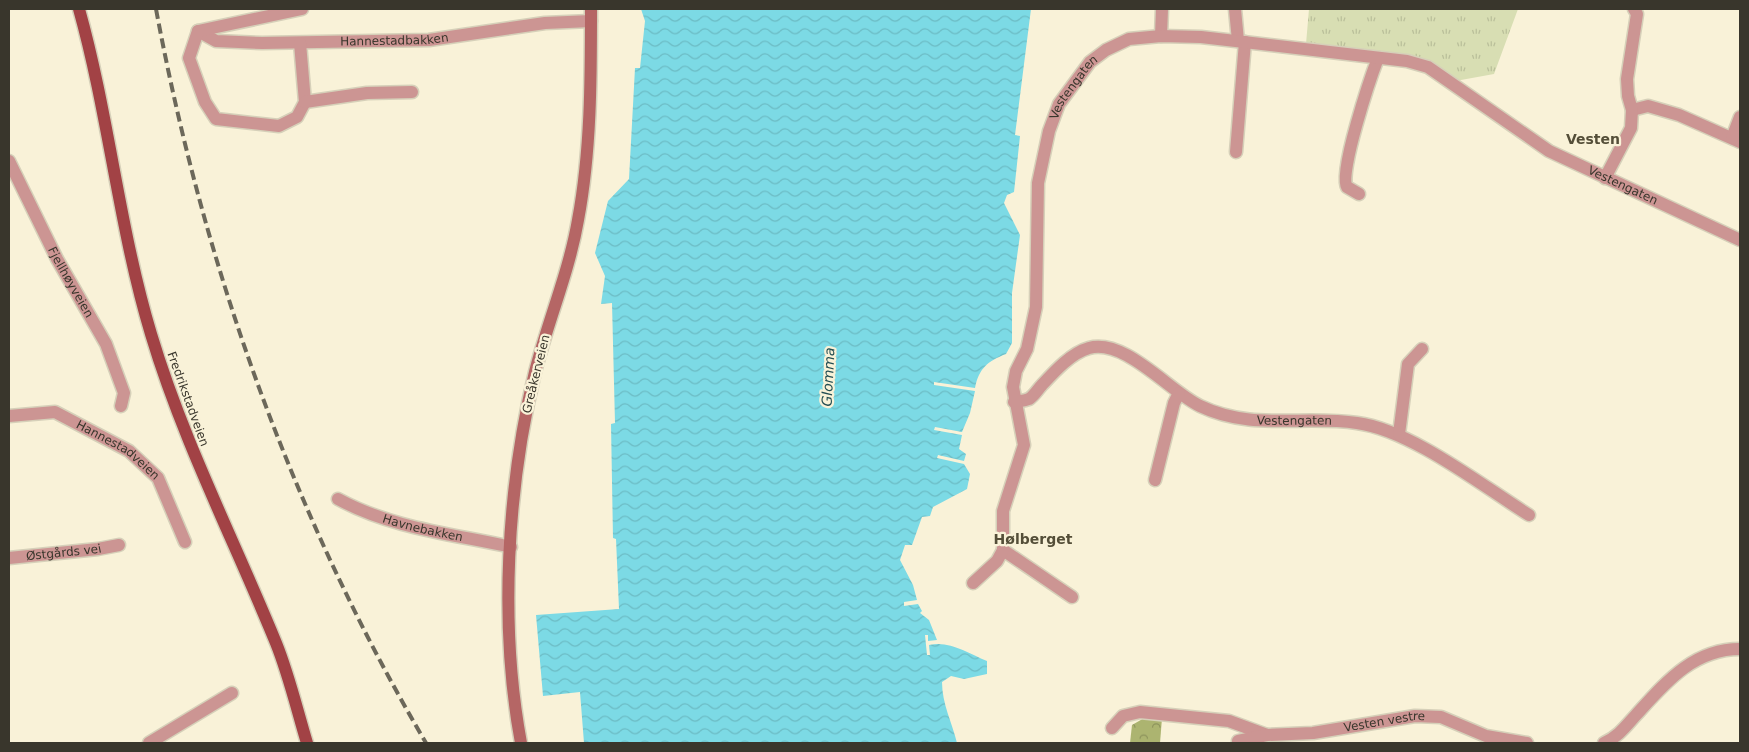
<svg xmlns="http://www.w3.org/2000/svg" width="1749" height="752" viewBox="0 0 1749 752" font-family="'DejaVu Sans',sans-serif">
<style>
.grass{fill:url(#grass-tufts)}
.forest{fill:url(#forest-crowns)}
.water{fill:url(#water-waves)}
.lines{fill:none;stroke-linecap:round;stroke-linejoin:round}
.minor-casing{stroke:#d6d0b9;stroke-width:15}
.secondary-casing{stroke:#d6d0b9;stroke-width:15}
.primary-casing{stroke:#d6d0b9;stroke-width:15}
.minor{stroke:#cc9593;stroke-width:12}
.secondary{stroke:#b56665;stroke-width:12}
.primary{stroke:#a24245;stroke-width:12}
.rail{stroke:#6c685a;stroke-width:4;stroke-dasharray:10 5;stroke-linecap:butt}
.labels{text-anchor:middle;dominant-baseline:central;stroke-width:4.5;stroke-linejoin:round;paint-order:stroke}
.street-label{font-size:12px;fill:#39362c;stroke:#f9f2d8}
.neighbourhood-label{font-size:14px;font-weight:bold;fill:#544e38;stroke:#f9f2d8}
.water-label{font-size:14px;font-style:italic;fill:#224d52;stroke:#f9f2d8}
</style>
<defs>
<pattern id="grass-tufts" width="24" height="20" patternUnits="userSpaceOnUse" patternTransform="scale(1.25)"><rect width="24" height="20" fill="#d8deb3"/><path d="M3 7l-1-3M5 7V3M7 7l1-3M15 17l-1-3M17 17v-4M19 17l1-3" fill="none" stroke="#babf9a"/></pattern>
<pattern id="forest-crowns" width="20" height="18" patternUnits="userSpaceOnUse" patternTransform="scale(1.25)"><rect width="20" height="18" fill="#acb470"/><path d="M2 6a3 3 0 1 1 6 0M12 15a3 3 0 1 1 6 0" fill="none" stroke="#8d935c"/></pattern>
<pattern id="water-waves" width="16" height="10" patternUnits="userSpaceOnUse" patternTransform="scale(1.25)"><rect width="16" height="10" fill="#7cdae5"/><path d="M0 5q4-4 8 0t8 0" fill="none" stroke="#6cbcc5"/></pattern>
</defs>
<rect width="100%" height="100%" fill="#f9f2d8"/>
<path class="grass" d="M1309 9H1518L1494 74 1450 82 1439 74 1306 44Z"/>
<path class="forest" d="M1146 717 1162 718 1160 743H1130L1132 725Z"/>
<path class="water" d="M641 9H1031L1015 135 1020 136 1014 192 1007 195 1004 203 1020 235 1012 293V343L1006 354C988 361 979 368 975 388L934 382V385L975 391 970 413 962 432 935 427 934 430 962 435 959 449 966 454 964 461 938 455 937 458 964 464 970 474 967 489 933 507 930 516 922 517 912 545H905L900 560 913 585 917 600 904 602V606L918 604 922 611 920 613 929 620 937 640 928 641V635H925L927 655H930L929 645C949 640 968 653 987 661V674L964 679 951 676 942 682C942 704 952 722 957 743H584L580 692 543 696 536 615 619 609 616 539 613 538 611 424 615 423 612 303 601 304 605 276 595 253 608 201 629 179 635 68H640L645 21Z"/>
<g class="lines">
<g class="minor-casing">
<g id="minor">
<path d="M1235 9 1238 41"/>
<path id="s1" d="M198 31 216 41 262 43 429 40 545 23 591 21"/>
<path d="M1161 36 1162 9"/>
<path d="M300 43 305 102 297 117 279 126 216 119 205 102 189 58 198 31 302 9"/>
<path d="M305 102 367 93 412 92"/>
<path d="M1632 110 1648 106 1679 115 1740 142"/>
<path d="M1732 138 1740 117"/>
<path d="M1236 152 1245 42"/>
<path id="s2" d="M9 161 57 259 106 344 124 393 121 406"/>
<path d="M1605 178 1631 128 1632 110 1628 96 1627 79 1637 14 1634 9"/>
<path d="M1359 194 1347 187C1338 174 1371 76 1378 58"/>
<path id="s3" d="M1014 402C1019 401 1024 401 1029 399 1034 396 1038 389 1042 385 1054 372 1071 353 1089 348 1125 338 1169 391 1200 406 1252 431 1303 415 1357 423 1411 430 1481 485 1529 515"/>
<path id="s4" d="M9 416 55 412 129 451 158 478 185 542"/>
<path d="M1399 434 1408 364 1422 349"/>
<path d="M1155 480 1174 403 1179 393"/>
<path id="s5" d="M338 499C391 528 452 534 511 547"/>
<path d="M1003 550 1072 597"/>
<path id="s6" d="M9 558 98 549 119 545"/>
<path id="s7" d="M973 583 997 561 1003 550V511L1024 445 1013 387 1016 371 1027 349 1036 307 1038 183 1049 131 1059 104 1090 62 1106 50 1129 39 1161 36 1201 37 1407 61 1428 67 1549 151 1740 240"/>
<path d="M1112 728 1123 716 1140 712 1229 721 1267 735"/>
<path id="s8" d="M1238 741 1267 735 1313 733 1415 716 1441 717 1486 736 1527 743"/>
<path d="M149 743 232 693"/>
<path d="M1604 743C1618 737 1626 726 1636 715 1665 683 1693 649 1740 649"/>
</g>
</g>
<g class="secondary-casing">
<path id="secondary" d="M521 743C499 625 507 488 535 372 548 321 569 272 578 220 591 151 591 78 591 9"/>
</g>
<g class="primary-casing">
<path id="primary" d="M79 9C109 116 119 228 151 334 183 441 234 540 276 643 289 675 297 710 307 743"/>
</g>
<use href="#minor" class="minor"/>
<use href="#secondary" class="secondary"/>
<use href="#primary" class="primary"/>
<path class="rail" d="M156 9C204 267 293 517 426 743"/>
</g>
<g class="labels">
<g class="street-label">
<text stroke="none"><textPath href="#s1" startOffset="199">Hannestadbakken</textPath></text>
<text stroke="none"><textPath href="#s7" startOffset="524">Vestengaten</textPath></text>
<text stroke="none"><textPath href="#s7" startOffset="1130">Vestengaten</textPath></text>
<text stroke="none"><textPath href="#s2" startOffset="136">Fjellhøyveien</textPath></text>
<text transform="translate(536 374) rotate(-76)">Greåkerveien</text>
<text transform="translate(188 399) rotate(70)">Fredrikstadveien</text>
<text stroke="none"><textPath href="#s3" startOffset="320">Vestengaten</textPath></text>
<text stroke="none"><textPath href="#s4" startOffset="120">Hannestadveien</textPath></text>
<text stroke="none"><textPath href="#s5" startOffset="90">Havnebakken</textPath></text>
<text stroke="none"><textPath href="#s6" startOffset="55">Østgårds vei</textPath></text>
<text stroke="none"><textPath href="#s8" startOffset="148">Vesten vestre</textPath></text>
</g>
<g class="neighbourhood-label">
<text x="1593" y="139">Vesten</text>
<text x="1033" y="539">Hølberget</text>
</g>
<g class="water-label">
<text transform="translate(828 377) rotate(-87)">Glomma</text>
</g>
</g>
<rect width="1749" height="752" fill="none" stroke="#39362c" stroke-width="20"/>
</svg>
